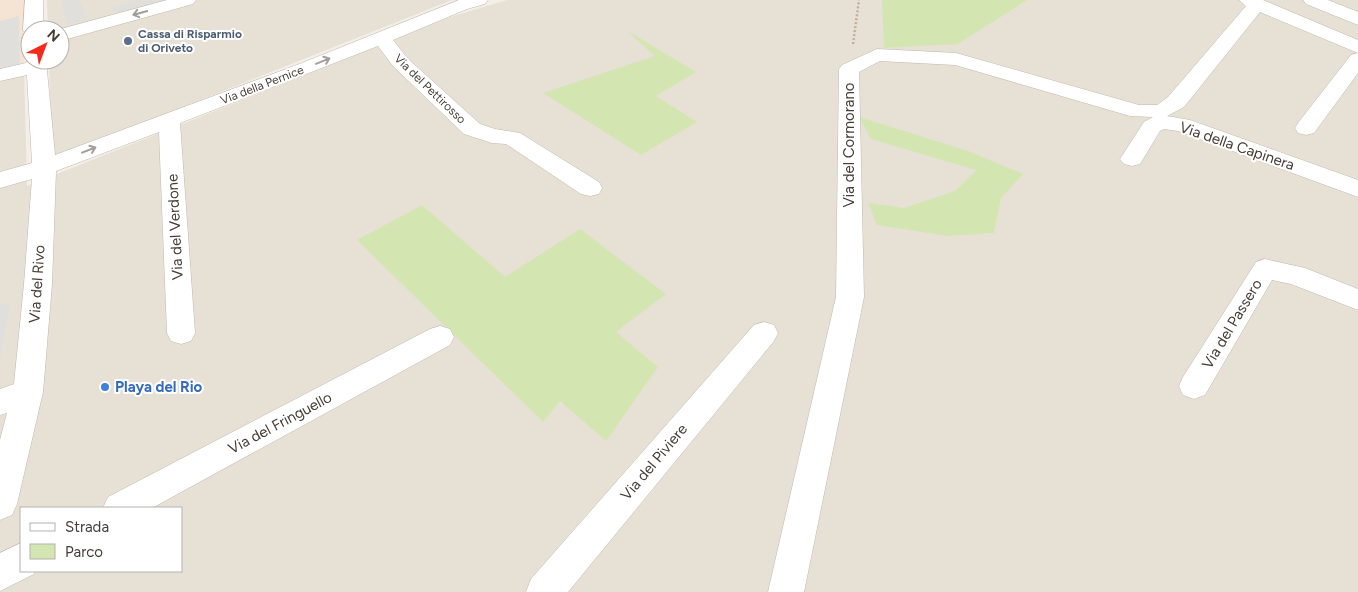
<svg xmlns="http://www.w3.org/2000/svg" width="1358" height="592" viewBox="0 0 1358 592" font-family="Figtree,sans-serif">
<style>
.residential{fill:#e7e0d5;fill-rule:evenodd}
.commercial{fill:#f5e3d3}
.green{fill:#d3e6b1}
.parking{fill:#e1dfdc}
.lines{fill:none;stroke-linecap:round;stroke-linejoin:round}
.minor-casing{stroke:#c1b8ad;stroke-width:1}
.path{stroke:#c0b09b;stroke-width:2.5;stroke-dasharray:2 2;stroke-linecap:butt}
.minor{fill:#fff;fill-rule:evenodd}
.oneway{stroke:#a29e9a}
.service-dot{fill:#5c6f8a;stroke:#fff;stroke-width:2}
.shop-dot{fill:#3f7fe0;stroke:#fff;stroke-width:2}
.labels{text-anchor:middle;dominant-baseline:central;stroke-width:4;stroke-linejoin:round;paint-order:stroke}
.far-service-label{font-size:12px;font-weight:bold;fill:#4e5e75;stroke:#fff;text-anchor:start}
.far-street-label{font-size:12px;fill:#463e36;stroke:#fff}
.street-label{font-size:15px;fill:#463e36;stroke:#fff}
.shop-label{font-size:15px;font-weight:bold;fill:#366cbe;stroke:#fff;text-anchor:start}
</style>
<rect width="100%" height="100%" fill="#f3eee7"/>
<path class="residential" d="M47 0H452L52 159 49 60H60V30H48Z
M507 0H1358V592H0V74L24 66 27 186 447 18ZM21 508H181V571H21Z"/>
<path class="commercial" d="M0 0H24L25 27 24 66 0 74Z"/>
<path class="green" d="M882 0H1027L958 44 884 48Z
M626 30 696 72 656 96 697 122 641 155 543 93 655 56Z
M859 117 968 151 1023 174 1001 198 994 233 948 236 877 225 868 203 904 208 955 191 976 170 871 139Z
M422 205 505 277 580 229 666 294 616 332 658 367 606 441 560 401 543 422 357 240Z"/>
<path class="parking" d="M61 0H80L87 20 68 25Z
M137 0H166L114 13 111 7Z
M19 16 20 66 0 71V21Z
M11 302 0 360V305Z"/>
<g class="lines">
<g class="minor-casing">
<path id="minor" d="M25 0H43V30H30V35L26 34 23 30Z
M167 0H196L193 4 60 41V30H57Z
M459 0H488L485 4 467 9 393 40 407 58 480 124 495 129 520 133 599 182 602 188 599 194 590 196 581 194 506 144 492 143 464 134 393 66 378 46 180 123 195 333 191 341 181 344 171 341 167 333 159 132 56 171 52 284 43 392 17 504 12 515 0 520V440L7 413 0 415V389L14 384 24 284 32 179 0 188V172L32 163 27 75 0 81V69L26 63 30 55V60H46L55 155 302 63Z
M1239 0H1263L1358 40V53L1260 12 1184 107 1167 116 1190 120 1358 180V197L1178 131 1164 129 1160 131 1140 164 1132 166 1124 164 1120 159 1144 122 1153 117 1130 116 955 65 880 61 859 72 864 297 804 592H768L836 297 839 69 842 65 877 49 956 53 1139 105H1157L1168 97 1246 6Z
M1303 0H1328L1358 12V25L1306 4Z
M1358 53V73L1314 133 1306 135 1298 133 1295 128 1298 123 1351 55Z
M1265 259 1305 268 1358 289V310L1291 284 1272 280 1205 395 1194 399 1183 395 1179 386 1183 377 1256 262Z
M764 322 774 325 778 333 774 341 568 592H526L531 579 754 325Z
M440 326 450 329 454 337 450 345 152 508H103L108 497 430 329Z
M21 543V571H35L34 574 0 591V553Z"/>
</g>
<path class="path" d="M853 44 859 0"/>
<use href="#minor" class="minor"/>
</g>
<defs><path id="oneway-shaft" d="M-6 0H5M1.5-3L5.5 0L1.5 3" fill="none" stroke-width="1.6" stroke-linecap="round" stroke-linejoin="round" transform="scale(1.25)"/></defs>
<g class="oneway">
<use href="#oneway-shaft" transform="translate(140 13) rotate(164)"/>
<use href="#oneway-shaft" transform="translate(323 61) rotate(-22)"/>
<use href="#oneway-shaft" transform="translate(89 150) rotate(-21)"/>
</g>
<circle class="service-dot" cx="128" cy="41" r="5"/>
<circle class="shop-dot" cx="105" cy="387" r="5"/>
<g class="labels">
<g class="far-service-label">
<text x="138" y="34">Cassa di Risparmio<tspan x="138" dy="14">di Oriveto</tspan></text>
</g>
<g class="far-street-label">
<text transform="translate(262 85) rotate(-21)">Via della Pernice</text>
<text transform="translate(430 89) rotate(44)">Via del Pettirosso</text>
</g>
<g class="street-label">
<text transform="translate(849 145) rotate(-90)">Via del Cormorano</text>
<text transform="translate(1237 146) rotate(19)">Via della Capinera</text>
<text transform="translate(175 227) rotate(-93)">Via del Verdone</text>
<text transform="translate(37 284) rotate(-86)">Via del Rivo</text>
<text transform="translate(1232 324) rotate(-59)">Via del Passero</text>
<text transform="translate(280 423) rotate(-28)">Via del Fringuello</text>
<text transform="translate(654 462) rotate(-50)">Via del Piviere</text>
</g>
<g class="shop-label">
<text x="115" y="387">Playa del Rio</text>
</g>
</g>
<rect x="20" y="507" width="162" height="65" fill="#ffffff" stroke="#b5b2af"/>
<rect x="30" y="523" width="25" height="8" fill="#ffffff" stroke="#b5b2af"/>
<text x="65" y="532" font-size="15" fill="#463e36">Strada</text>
<rect x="30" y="544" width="25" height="15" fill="#d3e6b1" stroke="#b5b2af"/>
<text x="65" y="557" font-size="15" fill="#463e36">Parco</text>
<g transform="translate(45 45) rotate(42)"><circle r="24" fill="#ffffff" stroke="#b5b2af"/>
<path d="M0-4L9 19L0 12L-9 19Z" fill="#f42a1d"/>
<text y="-8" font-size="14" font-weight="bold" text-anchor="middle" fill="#463e36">N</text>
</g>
</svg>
